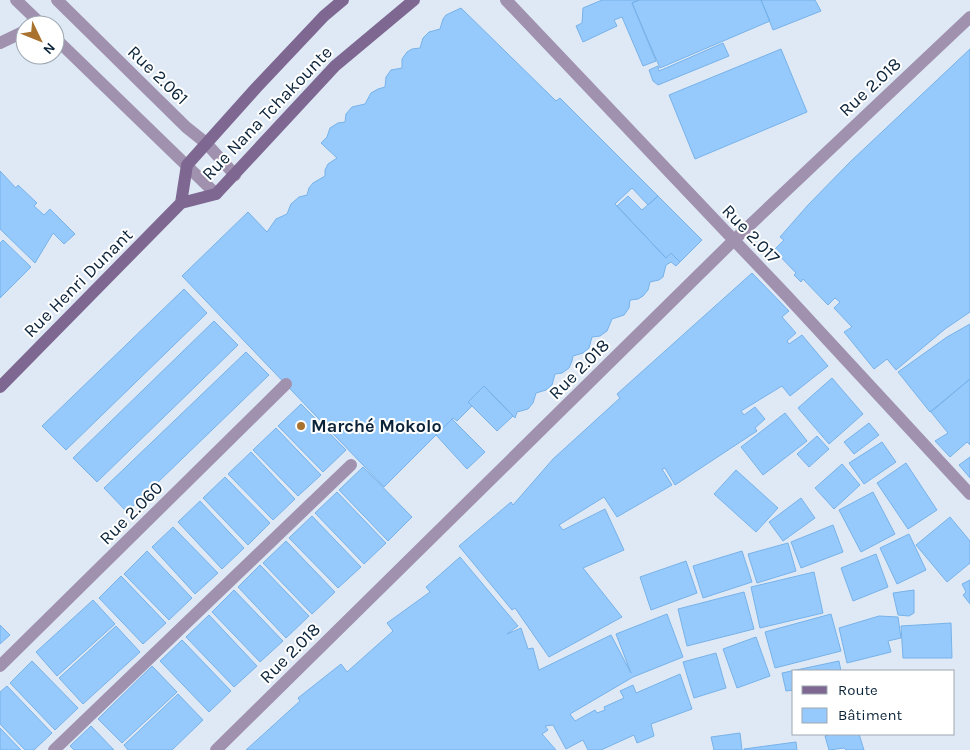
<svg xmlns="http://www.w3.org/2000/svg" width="970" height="750" viewBox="0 0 970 750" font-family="Karla,sans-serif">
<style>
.building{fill:#96cafc;stroke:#77b2ea}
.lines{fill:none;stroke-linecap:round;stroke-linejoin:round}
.street{stroke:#a091af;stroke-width:12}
.secondary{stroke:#7e6892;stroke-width:12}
.poi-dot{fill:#a9722e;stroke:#fff;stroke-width:2}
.labels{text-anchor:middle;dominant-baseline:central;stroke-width:4;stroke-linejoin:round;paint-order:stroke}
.street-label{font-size:18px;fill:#0c243a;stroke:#fff}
.poi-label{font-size:18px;font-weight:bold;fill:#0c243a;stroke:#fff;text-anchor:start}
</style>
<rect width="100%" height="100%" fill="#dee9f5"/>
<path class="building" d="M602 0H639L632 3 656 61 643 66 622 17 614 20 617 26 583 42 576 26 582 23 583 8Z
M639 0H761L770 21 660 68 632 3Z
M761 0H815L821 11 773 30Z
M461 8 556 101 560 98 658 196 648 205 632 188 615 204 666 258 671 253 680 262 676 266 671 262 666 265 663 277 659 280 650 282 648 290 643 296 638 299 630 300 629 308 624 315 612 319 607 331 600 336 592 337 589 348 583 353 573 356 572 361 569 368 562 373 555 374 552 385 546 390 536 393 533 403 528 409 517 412 515 418 484 386 468 402 472 406 457 421 453 418 384 487 182 276 248 212 267 232 276 219 287 214 291 204 299 197 307 195 309 188 313 183 325 176V170L328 164 337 158 321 143 327 137 330 128 338 123 345 122 346 114 352 107 365 104 371 93 378 89 385 87 386 77 391 70 402 68V59L407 52 412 49 420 48 423 38 429 32 440 29 443 19 446 15Z
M723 43 729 56 658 85 653 81 649 70 658 66 659 71Z
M781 49 807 112 695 159 669 95Z
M970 49V312L945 329 896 370 887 359 874 369 844 332 852 327 834 308 840 302 835 298 828 305 803 279 801 282 794 275 796 273 774 250 784 240 780 237 808 205 850 162Z
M0 171 16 188 18 185 37 203 34 206 44 215 50 209 75 234 64 244 53 233 35 263 0 229Z
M628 196 642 210 658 196 702 240 680 262 671 253 666 258 617 206Z
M3 240 31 267 0 298V243Z
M752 273 789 311 782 317 796 333 787 341 789 344 802 335 828 366 790 396 782 386 741 411 744 415 755 407 765 419 755 428 757 431 675 485 665 468 662 469 672 485 617 517 604 497 559 525 563 530 605 509 624 550 583 568 622 617 549 657 515 608 512 610 459 546 511 502 513 505 553 459 620 398 617 394Z
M184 289 207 313 66 450 42 426Z
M214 321 238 345 97 482 73 458Z
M970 324V379L930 412 898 372 947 337Z
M246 352 269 375 127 512 104 488Z
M832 378 863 414 829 444 798 408Z
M970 379V445L967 442 950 457 935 441 948 433 931 412Z
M484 386 513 416 497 431 468 402Z
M301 404 346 450 323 472 278 426Z
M785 413 807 441 763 475 741 447Z
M452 419 485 452 467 469 436 435Z
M869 423 879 435 854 454 844 442Z
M276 428 321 475 298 496 253 450Z
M817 436 829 449 809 467 797 454Z
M882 442 896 462 864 484 849 463Z
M251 452 295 499 273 520 228 474Z
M970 457V478L959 465Z
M906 463 937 510 908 529 877 483Z
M842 464 860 485 834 509 815 488Z
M363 467 412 517 388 541 339 490Z
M736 470 778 508 756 532 714 494Z
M225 477 270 523 248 545 203 498Z
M337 492 386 543 364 564 315 513Z
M873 492 895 534 861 552 839 510Z
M801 498 815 518 783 541 769 522Z
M200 501 244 548 222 569 178 522Z
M312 516 361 567 338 588 289 538Z
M950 517 970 541V563L947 582 916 545Z
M833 525 843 552 801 568 791 542Z
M173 527 218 573 195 594 152 547Z
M909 534 926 570 897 584 880 548Z
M286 541 335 592 312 614 263 563Z
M788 543 796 571 757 583 748 554Z
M147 551 192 598 169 620 124 574Z
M742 551 752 582 703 598 693 566Z
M876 554 888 587 853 601 841 568Z
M460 557 518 626 507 634 521 628 528 649 533 648 539 670 611 635 631 673 616 634 667 614 683 657 633 677 570 714 575 721 595 710 597 713 605 710 604 707 624 698 620 691 633 685 636 693 680 674 692 709 651 724 654 736 637 743 634 735 601 750H588L583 740 566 749 553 725 545 726 548 730 542 734 556 750H246L300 701 298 698 341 664 347 672 393 631 387 623 430 592 426 587Z
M686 561 697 593 651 610 640 577Z
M260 565 309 616 286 638 238 587Z
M814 572 823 613 760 628 751 587Z
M121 576 166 623 143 644 99 598Z
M970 580V604L963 595 966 592 962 584Z
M234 590 283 641 260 662 212 612Z
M914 590V613L909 616 898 615 893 593Z
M744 592 754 629 687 646 678 609Z
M93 600 115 624 57 676 36 652Z
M831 614 841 651 775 668 765 632Z
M209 615 257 666 234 687 186 637Z
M879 616 898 617 901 638 888 641 891 652 847 663 839 628Z
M951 623 952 658H903L901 626Z
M0 625 10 635 0 644Z
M116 626 140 652 83 704 59 678Z
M756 637 770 676 737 688 723 649Z
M182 640 231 691 209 712 160 661Z
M716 653 726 688 694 698 683 662Z
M32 661 78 708 55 730 10 683Z
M839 661 841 671H794V690L786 691 782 673Z
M152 666 177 692 122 743 98 719Z
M7 686 52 733 34 750H25L0 724V692Z
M178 694 203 720 172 750H128L124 745Z
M91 726 114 750H74L70 746Z
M0 728 21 750H0Z
M740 733 742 750H714L711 737Z
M831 734H859L864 750H846L844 748 829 750 825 736Z
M796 742 797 750H744V749Z"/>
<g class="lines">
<path class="street" d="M16 0 42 25
M57 0 186 127 206 143 235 175
M506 0 786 295 970 494
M55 38 216 194
M0 43 25 31
M0 666 286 384
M54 750 351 465
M216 750 733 241 970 17"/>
<path class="secondary" d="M181 203 216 194 335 66 414 0
M181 203 187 165 256 88 324 16 343 0
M0 387 181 203"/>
</g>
<circle class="poi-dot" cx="301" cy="426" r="5"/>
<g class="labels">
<g class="street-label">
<text transform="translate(158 75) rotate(44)">Rue 2.061</text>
<text transform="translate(870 87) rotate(-43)">Rue 2.018</text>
<text transform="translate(267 113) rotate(-46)">Rue Nana Tchakounte</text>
<text transform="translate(751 234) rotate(46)">Rue 2.017</text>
<text transform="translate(78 283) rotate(-45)">Rue Henri Dunant</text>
<text transform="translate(579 369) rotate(-45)">Rue 2.018</text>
<text transform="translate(131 513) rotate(-45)">Rue 2.060</text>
<text transform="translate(290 653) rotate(-45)">Rue 2.018</text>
</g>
<g class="poi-label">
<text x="311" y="426">Marché Mokolo</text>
</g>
</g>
<rect x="792" y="670" width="162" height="65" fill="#ffffff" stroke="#9ea7b0"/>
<rect x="802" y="686" width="25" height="8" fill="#7e6892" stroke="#9ea7b0"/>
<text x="838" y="695" font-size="15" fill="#0c243a">Route</text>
<rect x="802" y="708" width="25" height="15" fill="#96cafc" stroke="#9ea7b0"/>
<text x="838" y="720" font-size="15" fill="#0c243a">Bâtiment</text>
<g transform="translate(40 40) rotate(133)"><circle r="24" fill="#ffffff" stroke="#9ea7b0"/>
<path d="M0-4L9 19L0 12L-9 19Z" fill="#a9722e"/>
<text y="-8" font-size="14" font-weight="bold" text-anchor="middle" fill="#0c243a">N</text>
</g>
</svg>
